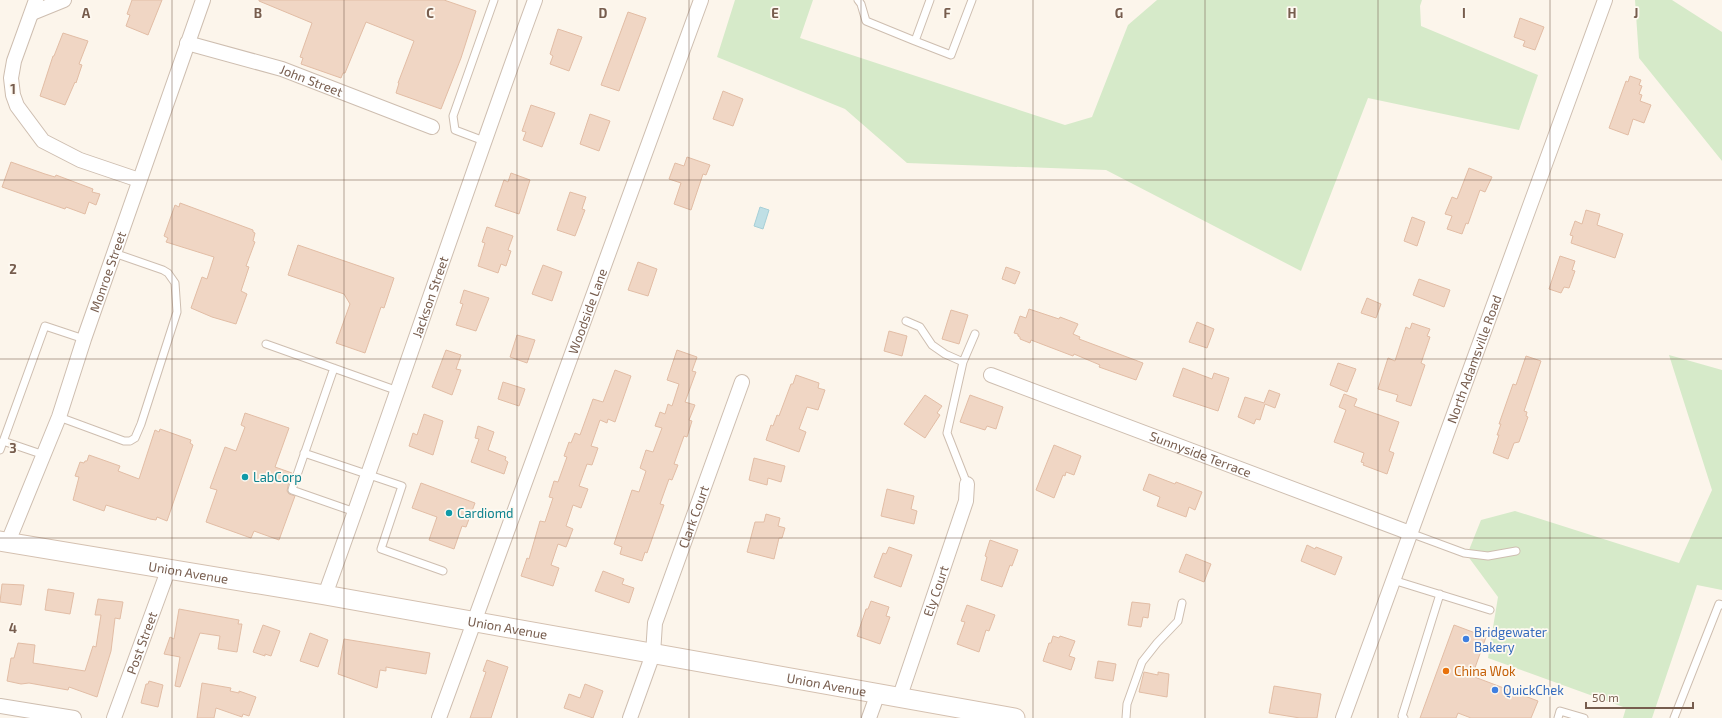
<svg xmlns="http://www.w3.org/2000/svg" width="1722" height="718" viewBox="0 0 1722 718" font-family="'Exo 2',sans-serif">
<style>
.green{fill:#d6eac9}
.water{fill:#bfdfe5;stroke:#a6cfd7}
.building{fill:#f0d6c4;stroke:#e2bda5}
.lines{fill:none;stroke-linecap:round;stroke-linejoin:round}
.lane-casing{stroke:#cebeb0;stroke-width:9}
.street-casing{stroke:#cebeb0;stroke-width:16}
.secondary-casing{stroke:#d4c0b0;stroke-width:21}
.lane{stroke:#fff;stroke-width:7}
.street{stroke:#fff;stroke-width:14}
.secondary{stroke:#fff;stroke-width:19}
.grid{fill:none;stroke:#775d4e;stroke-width:1;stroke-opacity:0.55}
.culture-dot{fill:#0f9aa8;stroke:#fef9f1;stroke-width:1.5}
.shop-dot{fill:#3f7fe0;stroke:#fef9f1;stroke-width:1.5}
.food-dot{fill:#e8710a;stroke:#fef9f1;stroke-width:1.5}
.labels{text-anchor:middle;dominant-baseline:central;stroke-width:3.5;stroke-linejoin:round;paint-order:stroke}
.street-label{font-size:13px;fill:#775d4e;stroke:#fef9f1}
.culture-label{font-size:13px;fill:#0d838f;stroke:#fef9f1;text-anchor:start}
.shop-label{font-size:13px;fill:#366cbe;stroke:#fef9f1;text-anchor:start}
.food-label{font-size:13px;fill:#c56008;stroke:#fef9f1;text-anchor:start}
.grid-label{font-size:13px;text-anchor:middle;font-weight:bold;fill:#775d4e;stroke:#fef9f1;stroke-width:3.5;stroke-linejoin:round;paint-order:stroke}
</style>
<rect width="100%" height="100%" fill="#fcf5eb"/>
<path class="green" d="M735 0H813L800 38 1065 125 1092 117 1128 25 1157 0H1422L1420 6 1421 26 1538 75 1519 130 1368 98 1301 271 1106 170 907 163 845 109 717 57Z
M1635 0H1672L1722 32V161L1639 58Z
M1669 355 1722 370V590L1697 585 1652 718H1623L1626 708 1488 658 1498 597 1467 555 1481 520 1515 511 1679 563 1712 490Z"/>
<path class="water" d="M760 207 769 210 763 229 754 226Z"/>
<path class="building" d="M132 0H162L148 35 126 26 130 15 127 14Z
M259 0H444L476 11 461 58 441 109 396 93 399 83H398L414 41 366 22 345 73H343L341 78 301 64 303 58 300 57 312 23 259 1Z
M628 12 646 18 619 91 601 85Z
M1520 18 1544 27 1535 50 1523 46 1525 41 1514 37Z
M558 29 582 37 569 71 550 64 553 56 550 54Z
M63 33 88 41 79 64 82 65 76 83 75 82 65 105 40 96 53 56H54Z
M1630 76 1641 80 1639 85 1642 86 1639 94 1642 95 1640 101 1651 105 1644 123 1633 119 1628 135 1609 128 1626 81 1628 82Z
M723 91 743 99 733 126 713 119Z
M531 105 555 113 542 147 523 140 526 132 522 131Z
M590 114 610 121 599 151 580 144Z
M687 157 710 165 706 175 703 174 691 210 674 204 681 183 669 179 675 163 684 166Z
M11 162 45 174 55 177 56 175 93 189 92 192 100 194 96 205 89 202 85 214 66 207 65 209 2 187Z
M1469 168 1492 177 1485 192 1480 190 1468 224 1466 223 1462 234 1447 229 1452 216 1445 214 1452 197 1457 199Z
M511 173 530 180 519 214 495 206 504 180 508 182Z
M570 192 586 197 582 209 585 210 575 236 557 230Z
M180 203 253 230V232L255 233 253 241 255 242 246 266 249 267 241 291 247 294 236 324 212 317 191 308 202 277 207 279 214 257 166 242 168 238 164 236 175 205 179 207Z
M1586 210 1600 214 1597 225 1623 234 1615 258 1571 243 1573 236 1570 235 1575 221 1582 224Z
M1412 217 1425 222 1417 246 1404 241Z
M487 227 513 236 508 250 511 251 506 266 501 264 498 273 478 266 485 243 482 242Z
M298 245 394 278 384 308 381 307 365 353 336 343 350 304 344 294 288 275Z
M1560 256 1575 261 1572 270 1575 271 1569 288 1564 287 1561 293 1549 289Z
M638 262 657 269 648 296 628 290Z
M543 265 562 272 552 301 532 294Z
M1006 267 1020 272 1015 284 1002 279Z
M1419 279 1450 290 1444 307 1413 295Z
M464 290 489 298 476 331 456 325 463 304 460 303Z
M1367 298 1381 304 1376 318 1361 313Z
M1029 309 1059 319 1060 317 1078 324 1073 334 1080 337 1079 339 1143 363 1136 380 1099 367 1100 365 1074 354 1073 356 1031 340 1030 343 1020 339V337L1018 336V334L1014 333 1020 316 1026 318Z
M951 310 968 315 959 344 942 339Z
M1197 322 1214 329 1207 348 1189 342Z
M1412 323 1430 329 1427 336 1430 337 1421 363 1425 365 1411 406 1396 401 1398 395 1378 389 1388 358 1395 361 1406 327 1410 329Z
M889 331 907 336 902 356 884 351Z
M517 335 535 340 527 363 510 357Z
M446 350 461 355 456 369 461 370 452 395 432 387Z
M677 350 697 357 692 371 696 372 685 402 695 405 689 420 692 421 687 437 684 436 674 464 678 465 672 480 669 479 660 504 664 505 647 553 645 552 642 561 620 554 622 547 614 544 632 490 639 492 646 471 640 468 646 450 653 452 662 428 655 426 660 412 665 414 668 404 672 406 679 384 667 380Z
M1526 356 1541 361 1524 411 1527 412 1526 416 1528 417 1519 442 1514 443 1508 459 1493 453 1499 435H1497L1501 424H1499L1513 384 1516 385Z
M1338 363 1356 369 1347 392 1330 385Z
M1183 368 1212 379 1214 373 1229 378 1218 411 1173 396Z
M615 370 631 376 615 422 608 419 607 423 600 420 591 446 598 448 592 465 587 464 579 486 588 489 581 508 573 505 566 526 573 529 566 547 558 544 551 565 559 568 553 586 521 576 527 558 529 559 540 521 545 522 553 498 549 497 554 481 558 482 567 457 564 456 569 442 571 443 575 433 580 435 593 399 603 402Z
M796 375 819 383 818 388 825 390 818 410 807 407 799 429 806 432 799 452 766 440 771 425 773 426 777 415 779 416 791 384H793Z
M503 382 525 389 519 406 498 399Z
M1269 390 1280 394 1275 408 1265 404 1260 420 1256 419 1254 424 1238 417 1245 397 1264 403Z
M1344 394 1357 399 1354 406 1399 422 1389 451 1394 453 1387 474 1363 465 1364 463 1361 462 1364 453 1334 442 1346 410 1339 407Z
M925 395 942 406 937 413 940 415 925 438 904 424Z
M970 395 1003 407 996 429 987 426 985 430 960 422Z
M245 413 289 428 275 467 292 473 293 478 289 481 287 491 289 494 295 496 279 540 254 531 251 538 206 522 217 490 210 488 225 447 236 451 245 427 241 425Z
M424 414 443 421 433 455 409 446 413 433 417 435Z
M478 426 494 432 488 450 506 457 505 460 508 462 504 474 471 462 479 439 475 438Z
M160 429 191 440 190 443 193 445 167 521 157 517 156 520 150 519 106 505 104 511 73 500 79 477 75 476 80 462 84 463 85 461H87L89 455 120 466 118 471 139 479 155 430 159 432Z
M1054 445 1081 456 1074 475 1066 472 1065 476 1063 475 1054 498 1036 490Z
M754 458 785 466 781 482 768 478 767 485 749 480Z
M1149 474 1175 484 1176 482 1202 492 1195 510 1189 507 1186 517 1157 506 1160 497 1143 490Z
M421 483 475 503 466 527 462 526 454 549 429 540 437 517 412 508Z
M887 489 914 496 911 509 917 511 914 524 881 516Z
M766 514 780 518 778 526 785 528 782 538H779L774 559 747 552 755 522H764Z
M990 540 1018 550 1012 566 1010 565 1002 587 981 580 987 557 985 556Z
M1307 545 1315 549 1316 547 1342 557 1335 575 1301 561Z
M889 547 912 555 901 587 874 577 883 553 886 554Z
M1186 554 1211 564 1204 582 1179 572Z
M603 571 624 579 622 584 634 588 629 603 595 591Z
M2 584 24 585 21 605 0 602Z
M48 589 74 593 70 614 45 610Z
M98 599 123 602 120 619 115 618 111 651 97 697 69 687 68 690 29 683 21 684 7 681 11 658H14L18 643 35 645 33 663 85 671 93 646 96 647 101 615H95Z
M871 601 889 607 886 616 890 617 880 644 857 636 866 609H868Z
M1132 602 1150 604 1148 618 1143 617 1141 627 1128 625Z
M967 605 995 615 989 631 986 630 979 652 957 644 965 622 961 621Z
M179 609 239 620 238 624H242L237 652 218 649 220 636 200 633 180 687 175 686 180 657 164 654 170 637 174 639Z
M263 625 280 631 271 656 265 654V656L253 652Z
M1454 625 1486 637 1472 676 1538 701 1531 718H1471L1458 713 1456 718H1420Z
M310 633 328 640 318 667 300 661Z
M1053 636 1059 638 1060 636 1075 641 1069 656 1075 658 1071 670 1043 661 1049 643H1051Z
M344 639 430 653 426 674 386 667V671L380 670 377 688 338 674Z
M487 660 508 667 491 718H470L486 672 483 671Z
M1098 661 1116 664 1113 681 1095 678Z
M1144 672 1158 675V672L1169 674 1167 697 1139 692Z
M149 681 163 685 158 707 141 703 146 684H148Z
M202 683 231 688 230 691 239 693V691L256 697 249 716 243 714 242 717 216 708 214 718H197Z
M585 684 603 691 593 718 564 708 569 694 580 698Z
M1274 686 1321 694 1317 718H1300L1269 713Z"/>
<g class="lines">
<g class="lane-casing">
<path id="lane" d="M858 0 861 4 866 21 915 41 930 0
M915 41 951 55 972 0
M484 141 455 130 453 116 494 0
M906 321 920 327 932 345 945 354 963 362 947 433 967 484
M266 344 398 391
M963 362 975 334
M59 417 124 441H130L135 438 141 424 177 312 175 283 168 273 163 270 114 253
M3 441 44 455
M0 450 45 326 84 339
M304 453 402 486 381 549 443 571
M297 475 334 368
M294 483 292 490 355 512
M1410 533 1464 553 1488 556 1516 551
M1393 580 1490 610
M1126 718 1127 704 1142 662 1157 643 1178 621 1182 603
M1404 718 1402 716 1440 594
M1558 718 1560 711 1584 718
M1674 718 1719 604 1722 605"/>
</g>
<g class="street-casing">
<g id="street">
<path d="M36 0 14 61 11 78 13 95 17 106 43 141 80 160 139 180"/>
<path d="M32 13 64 0"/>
<path id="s1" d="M187 43 282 69 432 127"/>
<path id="s2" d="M991 375 1410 533"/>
<path id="s3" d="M8 542 59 417 84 339 203 0"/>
<path id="s4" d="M325 595C397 397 463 197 535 0"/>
<path id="s5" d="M900 696 966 501 967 484"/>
<path d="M0 706 74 718"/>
<path id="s6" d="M114 718 169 568"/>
<path id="s7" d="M439 718 701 0"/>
<path id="s8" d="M630 718 653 654 655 623 742 382"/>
<path d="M869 718 878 693"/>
<path id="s9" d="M1343 718 1605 0"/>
</g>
</g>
<g class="secondary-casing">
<g id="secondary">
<path id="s10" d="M0 541 325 595 1015 718"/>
</g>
</g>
<use href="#lane" class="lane"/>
<use href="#street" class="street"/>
<use href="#secondary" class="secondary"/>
</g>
<path class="grid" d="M172 0V718M344 0V718M517 0V718M689 0V718M861 0V718M1033 0V718M1205 0V718M1378 0V718M1550 0V718M0 180H1722M0 359H1722M0 538H1722"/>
<g class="culture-dot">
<circle cx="245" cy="477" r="4"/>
<circle cx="449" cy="513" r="4"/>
</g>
<g class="shop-dot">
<circle cx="1466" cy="639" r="4"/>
<circle cx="1495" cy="690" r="4"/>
</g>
<circle class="food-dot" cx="1446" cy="671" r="4"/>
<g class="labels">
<g class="street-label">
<text stroke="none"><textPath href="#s1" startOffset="130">John Street</textPath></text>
<text stroke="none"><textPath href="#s3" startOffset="288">Monroe Street</textPath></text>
<text stroke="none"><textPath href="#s4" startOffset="316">Jackson Street</textPath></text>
<text stroke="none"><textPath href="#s7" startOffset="433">Woodside Lane</textPath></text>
<text stroke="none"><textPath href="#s9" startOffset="382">North Adamsville Road</textPath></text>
<text stroke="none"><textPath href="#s2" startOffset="224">Sunnyside Terrace</textPath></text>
<text stroke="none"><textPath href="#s8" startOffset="212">Clark Court</textPath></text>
<text stroke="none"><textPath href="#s10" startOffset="191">Union Avenue</textPath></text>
<text stroke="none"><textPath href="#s5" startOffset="111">Ely Court</textPath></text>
<text stroke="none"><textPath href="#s10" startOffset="515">Union Avenue</textPath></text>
<text stroke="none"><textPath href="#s6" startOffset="80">Post Street</textPath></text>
<text stroke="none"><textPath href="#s10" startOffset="839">Union Avenue</textPath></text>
</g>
<g class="culture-label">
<text x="253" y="477">LabCorp</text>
<text x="457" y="513">Cardiomd</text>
</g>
<g class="shop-label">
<text x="1474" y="632">Bridgewater<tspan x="1474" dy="15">Bakery</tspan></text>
<text x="1503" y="690">QuickChek</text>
</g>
<g class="food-label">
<text x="1454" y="671">China Wok</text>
</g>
</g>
<g class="grid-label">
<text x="86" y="18">A</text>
<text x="258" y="18">B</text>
<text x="430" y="18">C</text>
<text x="603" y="18">D</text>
<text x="775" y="18">E</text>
<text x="947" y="18">F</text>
<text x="1119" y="18">G</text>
<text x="1292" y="18">H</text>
<text x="1464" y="18">I</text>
<text x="1636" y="18">J</text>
<text x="13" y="94">1</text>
<text x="13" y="274">2</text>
<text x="13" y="453">3</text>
<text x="13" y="633">4</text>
</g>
<path d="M1586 702v6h107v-6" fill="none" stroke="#775d4e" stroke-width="2"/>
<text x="1592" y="702" font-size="12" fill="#775d4e" stroke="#fef9f1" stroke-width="3" paint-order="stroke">50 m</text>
</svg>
